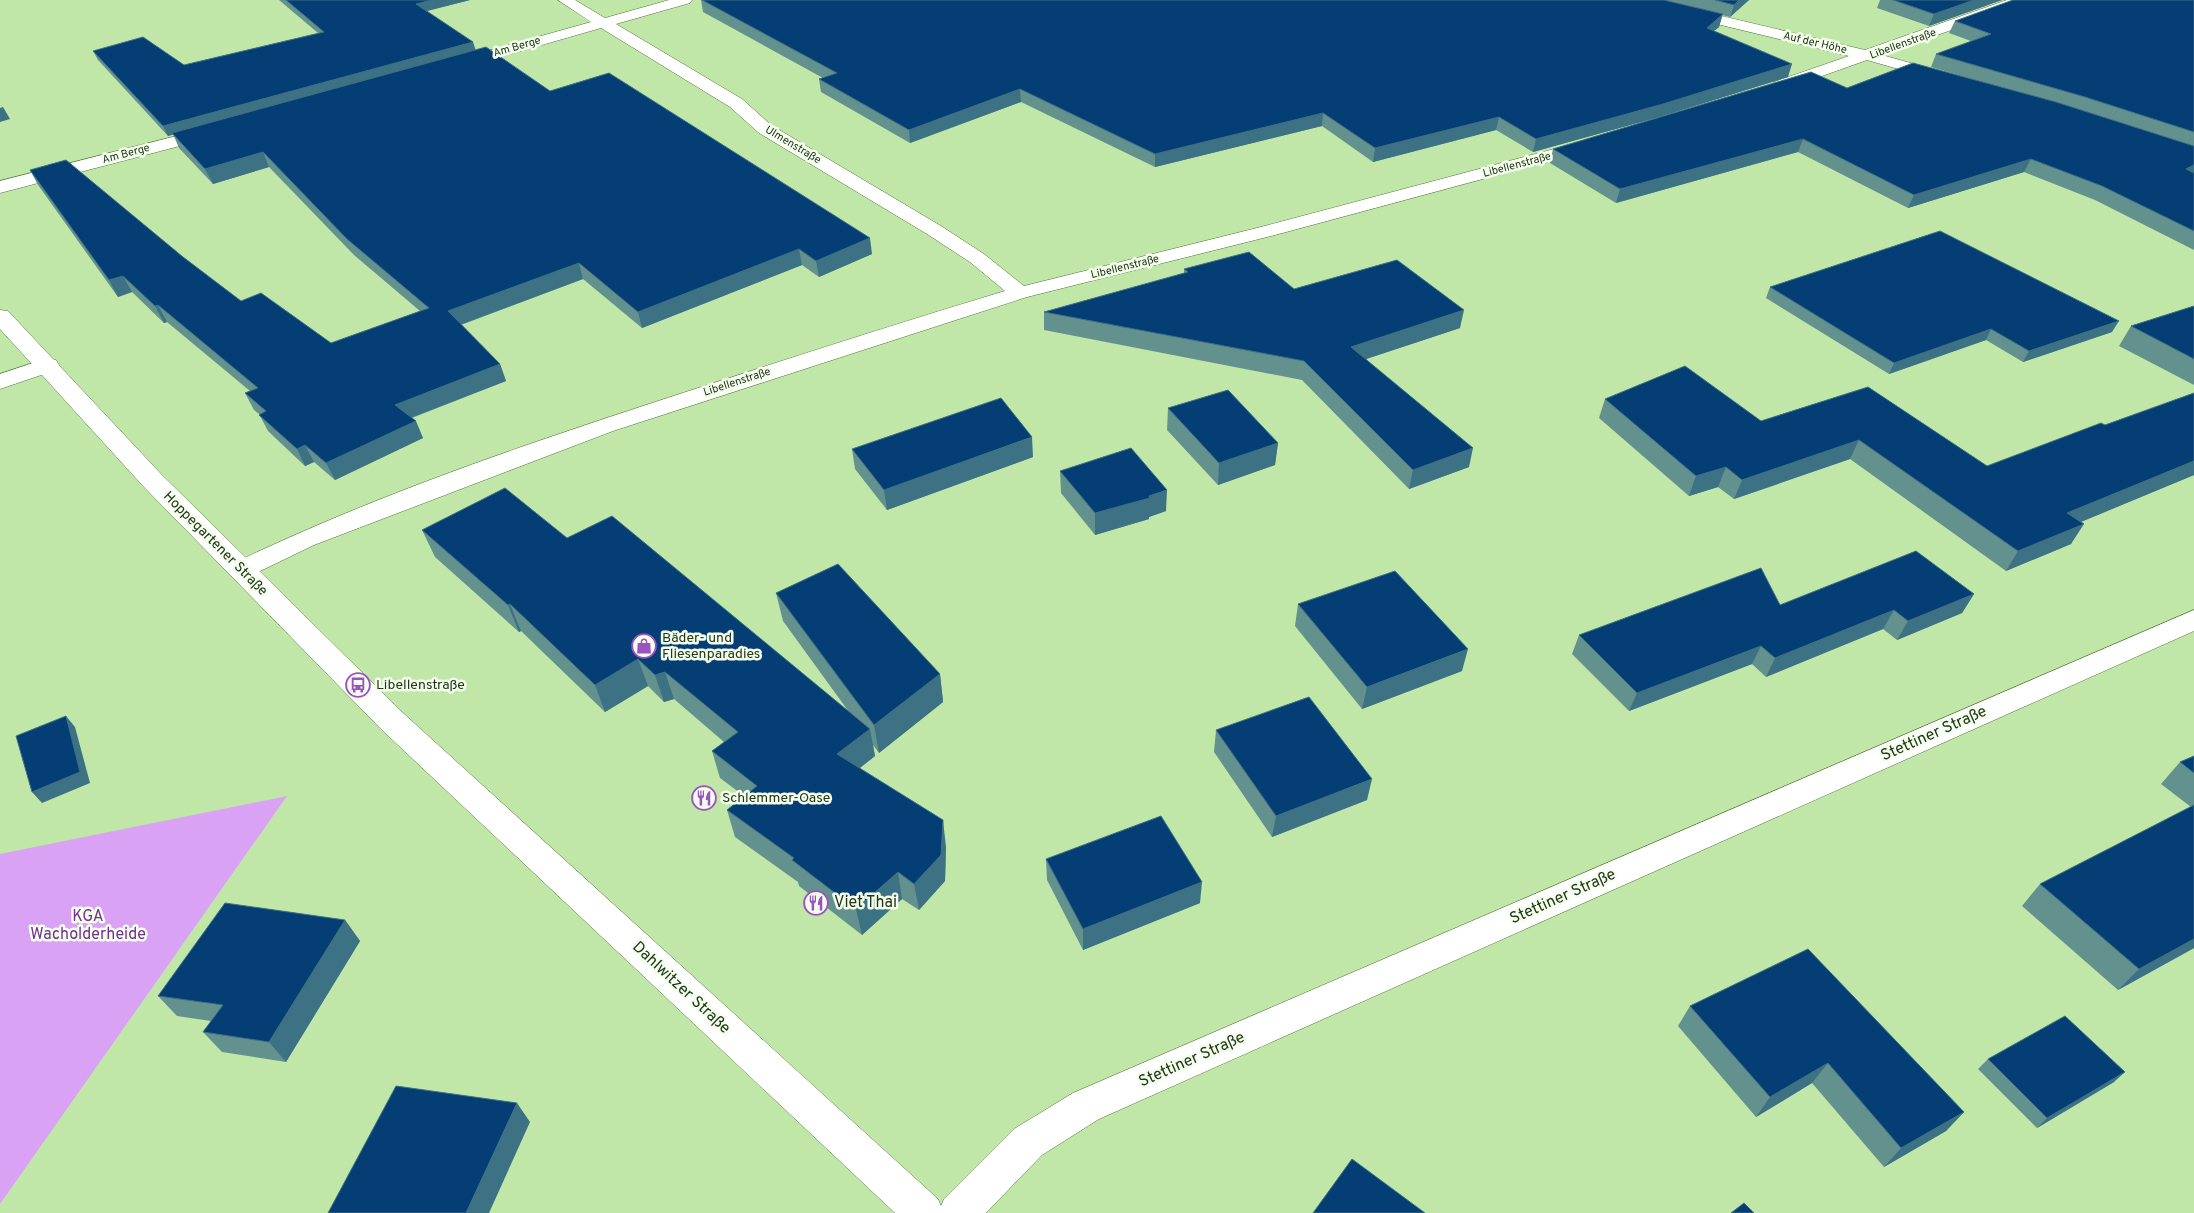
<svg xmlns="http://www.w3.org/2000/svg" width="2194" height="1213" viewBox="0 0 2194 1213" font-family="Overpass,sans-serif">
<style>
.green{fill:#d9a2f5}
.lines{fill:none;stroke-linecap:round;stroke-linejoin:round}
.service-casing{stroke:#507238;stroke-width:1}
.minor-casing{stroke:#507238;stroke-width:1}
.secondary-casing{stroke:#507238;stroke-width:1}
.service{fill:#fff;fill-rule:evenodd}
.minor{fill:#fff;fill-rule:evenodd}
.secondary{fill:#fff;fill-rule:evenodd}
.wall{fill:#63928e}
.shaded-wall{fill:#3d7184}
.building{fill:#053e75;stroke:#3d7184}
.labels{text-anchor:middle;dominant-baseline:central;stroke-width:5;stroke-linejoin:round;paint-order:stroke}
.far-street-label{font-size:11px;fill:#25341b;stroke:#f3ffec}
.street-label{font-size:14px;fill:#25341b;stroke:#f3ffec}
.poi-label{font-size:14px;fill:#25341b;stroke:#f3ffec;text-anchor:start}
.near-street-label{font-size:16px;fill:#25341b;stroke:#f3ffec}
.near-poi-label{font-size:16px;fill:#25341b;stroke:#f3ffec;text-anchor:start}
.near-park-label{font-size:16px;fill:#742e94;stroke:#f3ffec}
</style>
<rect width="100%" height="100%" fill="#c1e7a8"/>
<path class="green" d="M287 796 0 1204V854Z"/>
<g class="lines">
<g class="service-casing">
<path id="service" d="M48 358 56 360 59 365 56 370 0 389V374Z"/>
</g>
<g class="minor-casing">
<path id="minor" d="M558 0H575L605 18 669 0H692L690 3 616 24 742 99 771 125 941 226 984 254 1024 286 1261 227 1588 140 1594 141 1597 145 1594 149 1275 235 1027 297 962 318 613 431 314 545 250 576 241 579 232 576 228 570 232 564C381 492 541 439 698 388 800 355 902 322 1005 291L970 262 927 234 759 133 730 107 601 28 458 69 450 64 452 61 591 22Z
M1628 0H1654L1865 50 2007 0H2028L2026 3 1882 55 1946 73 1948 76 1946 79 1940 81 1867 60 1780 91 1774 90 1772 86 1774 82 1849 56 1630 3Z
M212 127 218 128 221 132 218 136 0 193V181Z
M2194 610V631L1099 1119 1042 1155 986 1213H938L944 1199 1014 1129 1073 1093Z"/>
</g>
<g class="secondary-casing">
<path id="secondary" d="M0 310 8 311 161 474 403 713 938 1199 944 1213H895L381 729 143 486 0 329Z"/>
</g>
<use href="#service" class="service"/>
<use href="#minor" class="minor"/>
<use href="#secondary" class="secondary"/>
</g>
<path class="wall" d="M279 0H470L427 11 473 42 475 50 550 91 872 254 819 277 802 265 642 328 583 279 461 325 500 364 506 381 412 418 423 438 335 480 314 462 305 466 268 431 259 414 254 410 245 393 250 391 167 322 164 323 132 292 118 297 38 185 30 170 183 257 241 301 331 343 420 311 354 255 269 167 213 184 179 148 173 134 168 136 98 60 93 51 184 65 318 33Z
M701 0H1749L1730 17 1722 15 1719 27 1714 31 1788 77 1659 117 1533 152 1496 130 1373 162 1322 126 1155 167 1021 102 910 143 821 92 819 79 823 78 703 12Z
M1880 0H2002L1929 26 1877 8Z
M2194 0V250L2095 200 2024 172 1908 208 1798 152 1616 203 1550 163 1553 149 1847 88 1982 82 1931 67 1936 54 1971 41 1949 33 1955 21Z
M1184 269 1294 289 1460 328 1366 359 1469 467 1409 489 1302 380 1044 330V312L1184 274Z
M1770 287 2112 332 2023 362 1986 340 1889 374 1766 298Z
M2194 306V385L2119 346 2131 326Z
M1868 387 1987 466 2194 475 2081 522 2071 544 2006 571 1850 459 1734 499 1718 487 1689 496 1599 418 1605 399 1761 421Z
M1168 408 1278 443 1275 465 1218 485 1167 430Z
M852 449 1033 457 887 510 855 469Z
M1060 471 1166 511 1149 517V519L1095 535 1061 493Z
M422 530 567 538 849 712 783 621 776 593 940 674 943 702 879 753 873 745 875 756 860 768 946 847 945 881 919 910 902 899 862 935 799 886 798 882 735 837 727 810 744 796 720 778 712 751 724 742 674 699 664 702 648 686 605 712 521 631 519 632 435 557Z
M1974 594 1962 613 1897 640 1883 629 1766 677 1752 664 1629 711 1572 654 1579 635 1780 605Z
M1298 604 1462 671 1362 709 1295 626Z
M1216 730 1367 800 1272 837 1214 752Z
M2194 756V948L2118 990 2022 906 2040 884 2191 807 2161 784 2180 762Z
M1046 859 1200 903 1083 950 1047 880Z
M345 920 360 941 286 1062 222 1052 203 1032 211 1021 177 1016 158 996Z
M1690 1006 1964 1112 1946 1131 1884 1167 1812 1083 1756 1117 1678 1026Z
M1988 1059 2114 1082 2037 1128 1978 1069Z"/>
<path class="shaded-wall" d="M432 0H470L419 13 416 4Z
M1739 0H1749L1730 17 1734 5Z
M1974 0H2002L1929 26 1934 14Z
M1723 14 1719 27 1703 40 1707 28Z
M473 42 476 51 168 136 163 126Z
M1792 64 1788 77 1659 117 1533 152 1536 139Z
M1020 89 1021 102 910 143 909 130Z
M3 107 10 119 0 122V108Z
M1323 113 1322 126 1155 167V154Z
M1499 117 1496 130 1373 162 1375 148Z
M1803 139 1798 152 1616 203 1620 189Z
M263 152 269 167 213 184 205 169Z
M2031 159 2024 172 1908 208 1914 195Z
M2194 165V174L2186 169Z
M870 238 872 254 819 277 816 261Z
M799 249 802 265 642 328 638 312Z
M579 263 583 279 454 327 448 311Z
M123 276 132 292 118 297 109 280Z
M158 305 167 322 164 323 155 306Z
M1464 310 1460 328 1348 365 1351 347Z
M2119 321 2112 332 2023 362 2029 351Z
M1991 329 1986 340 1889 374 1894 363Z
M500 364 506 381 402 421 395 405Z
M416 421 423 438 335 480 326 463Z
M1032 437 1033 457 887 510 884 490Z
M1859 440 1850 459 1734 499 1742 480Z
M1278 443 1275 465 1218 485 1219 463Z
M305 445 314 462 305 466 297 449Z
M1473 448 1469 467 1409 489 1413 470Z
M2194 461V475L2054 533 2067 513Z
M1726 467 1718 487 1689 496 1696 476Z
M1167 490 1166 511 1149 517V519L1095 535V513Z
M2084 524 2071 544 2006 571 2018 551Z
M1974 594 1962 613 1897 640 1908 621Z
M510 604 521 631 519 632 508 605Z
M1894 610 1883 629 1766 677 1775 658Z
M1761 646 1752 664 1629 711 1637 693Z
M1468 649 1462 671 1362 709 1367 687Z
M638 659 648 686 605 712 595 685Z
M665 672 674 699 664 702 655 675Z
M940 674 943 702 879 753 874 725Z
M66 716 75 727 90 783 42 803 32 792Z
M870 729 875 756 843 781 837 754Z
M1372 779 1367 800 1272 837 1276 816Z
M943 820 946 847 945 881 919 910 914 884Z
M898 872 902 899 862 935 856 909Z
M1202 882 1200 903 1083 950V929Z
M345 920 360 941 286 1062 269 1042Z
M2194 939V948L2118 990 2139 969Z
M1828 1063 1812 1083 1756 1117 1770 1097Z
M2125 1072 2114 1082 2037 1128 2047 1118Z
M517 1103 530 1122 489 1213H466Z
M1964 1112 1946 1131 1884 1167 1901 1148Z"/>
<path class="building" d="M286 0H432L416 4 473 42 163 126 93 51 143 37 184 65 324 32Z
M702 0H1664L1723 14 1707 28 1792 64 1663 104 1536 139 1499 117 1375 148 1323 113 1155 154 1020 89 909 130 819 79 837 73Z
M1715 0H1739L1734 5Z
M1893 0H1974L1934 14Z
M2013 0H2194V132L2085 97 1936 54 1991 34 1955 21Z
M486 47 550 91 609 73 870 238 816 261 799 249 638 312 579 263 448 311 500 364 395 405 416 421 326 463 305 445 297 449 259 415 266 411 245 393 258 388 158 305 155 306 123 276 109 280 30 170 66 160 183 257 241 301 261 293 331 343 429 308 347 239 263 152 205 169 172 133Z
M1913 63 2056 102 2194 146V165L2186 169 2194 173V231L2102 186 2031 159 1914 195 1803 139 1620 189 1553 149 1811 72 1847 88Z
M1940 231 2119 321 2029 351 1991 329 1894 363 1770 287Z
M1249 252 1294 289 1397 260 1464 310 1351 347 1473 448 1413 470 1304 361 1044 312 1188 272 1184 269Z
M2194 306V359L2131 326Z
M1685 366 1761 421 1868 387 1987 466 2101 423 2105 425 2194 393V461L2067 513 2084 524 2018 551 1859 440 1742 480 1726 467 1696 476 1605 399Z
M1228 390 1278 443 1219 463 1168 408Z
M1001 398 1032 437 884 490 852 449Z
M1131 448 1167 490 1149 496 1150 498 1095 513 1060 471Z
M505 488 567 538 612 516 870 729 837 754 943 820 941 855 914 884 898 872 856 909 792 860 794 858 727 810 757 786 712 751 738 732 665 672 655 675 638 659 595 685 510 604 508 605 422 530Z
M1916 551 1974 594 1908 621 1894 610 1775 658 1761 646 1637 693 1579 635 1761 568 1780 605Z
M838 564 940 674 874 725 776 593Z
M1395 571 1468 649 1367 687 1298 604Z
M1309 697 1372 779 1276 816 1216 730Z
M66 716 80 772 32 792 16 736Z
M2194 756V773L2180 762Z
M2194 805V939L2139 969 2040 884Z
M1161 816 1202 882 1083 929 1046 859Z
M225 903 345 920 269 1042 203 1032 223 1005 158 996Z
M1808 949 1964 1112 1901 1148 1828 1063 1770 1097 1690 1006Z
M2065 1016 2125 1072 2047 1118 1988 1059Z
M396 1086 517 1103 466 1213H328Z
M1352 1159 1425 1213H1313Z
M1744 1203 1754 1213H1731Z"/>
<defs>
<g id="shop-ring" transform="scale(1.25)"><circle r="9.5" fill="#f3ffec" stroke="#9e51c2" stroke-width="1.5"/><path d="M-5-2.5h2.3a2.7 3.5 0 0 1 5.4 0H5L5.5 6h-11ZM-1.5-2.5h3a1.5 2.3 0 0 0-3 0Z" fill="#9e51c2"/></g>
<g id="bus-ring" transform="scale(1.25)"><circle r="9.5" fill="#f3ffec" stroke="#9e51c2" stroke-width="1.5"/><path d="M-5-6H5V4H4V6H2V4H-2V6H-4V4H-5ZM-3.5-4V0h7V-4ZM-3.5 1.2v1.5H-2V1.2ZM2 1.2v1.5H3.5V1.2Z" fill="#9e51c2"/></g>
<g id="restaurant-ring" transform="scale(1.25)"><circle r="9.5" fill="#f3ffec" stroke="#9e51c2" stroke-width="1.5"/><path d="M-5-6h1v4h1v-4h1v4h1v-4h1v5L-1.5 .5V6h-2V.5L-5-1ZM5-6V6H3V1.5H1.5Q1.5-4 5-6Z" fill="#9e51c2"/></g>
</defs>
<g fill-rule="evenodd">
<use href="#shop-ring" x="644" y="646"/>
<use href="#bus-ring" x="358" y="685"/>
<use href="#restaurant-ring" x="704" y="798"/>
<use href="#restaurant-ring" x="816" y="903"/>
</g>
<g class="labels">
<g class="far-street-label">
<text transform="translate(1815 43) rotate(13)">Auf der Höhe</text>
<text transform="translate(1903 44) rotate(-20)">Libellenstraße</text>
<text transform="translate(517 47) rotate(-16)">Am Berge</text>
<text transform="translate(793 145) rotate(31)">Ulmenstraße</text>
<text transform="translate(126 154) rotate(-15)">Am Berge</text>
<text transform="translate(1517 165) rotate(-15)">Libellenstraße</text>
<text transform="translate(1125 267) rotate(-14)">Libellenstraße</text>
<text transform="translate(737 382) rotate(-18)">Libellenstraße</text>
</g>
<g class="street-label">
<text transform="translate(215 544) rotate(45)">Hoppegartener Straße</text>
</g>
<g class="poi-label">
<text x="662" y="638">Bäder- und<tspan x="662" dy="16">Fliesenparadies</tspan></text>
<text x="376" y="685">Libellenstraße</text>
<text x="722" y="798">Schlemmer-Oase</text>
</g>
<g class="near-street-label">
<text transform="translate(1934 734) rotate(-24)">Stettiner Straße</text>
<text transform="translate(1563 897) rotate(-24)">Stettiner Straße</text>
<text transform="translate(681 988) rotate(43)">Dahlwitzer Straße</text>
<text transform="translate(1192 1060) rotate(-24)">Stettiner Straße</text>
</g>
<g class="near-poi-label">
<text x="834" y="903">Viet Thai</text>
</g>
<g class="near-park-label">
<text x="88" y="917">KGA<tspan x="88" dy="18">Wacholderheide</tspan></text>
</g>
</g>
</svg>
